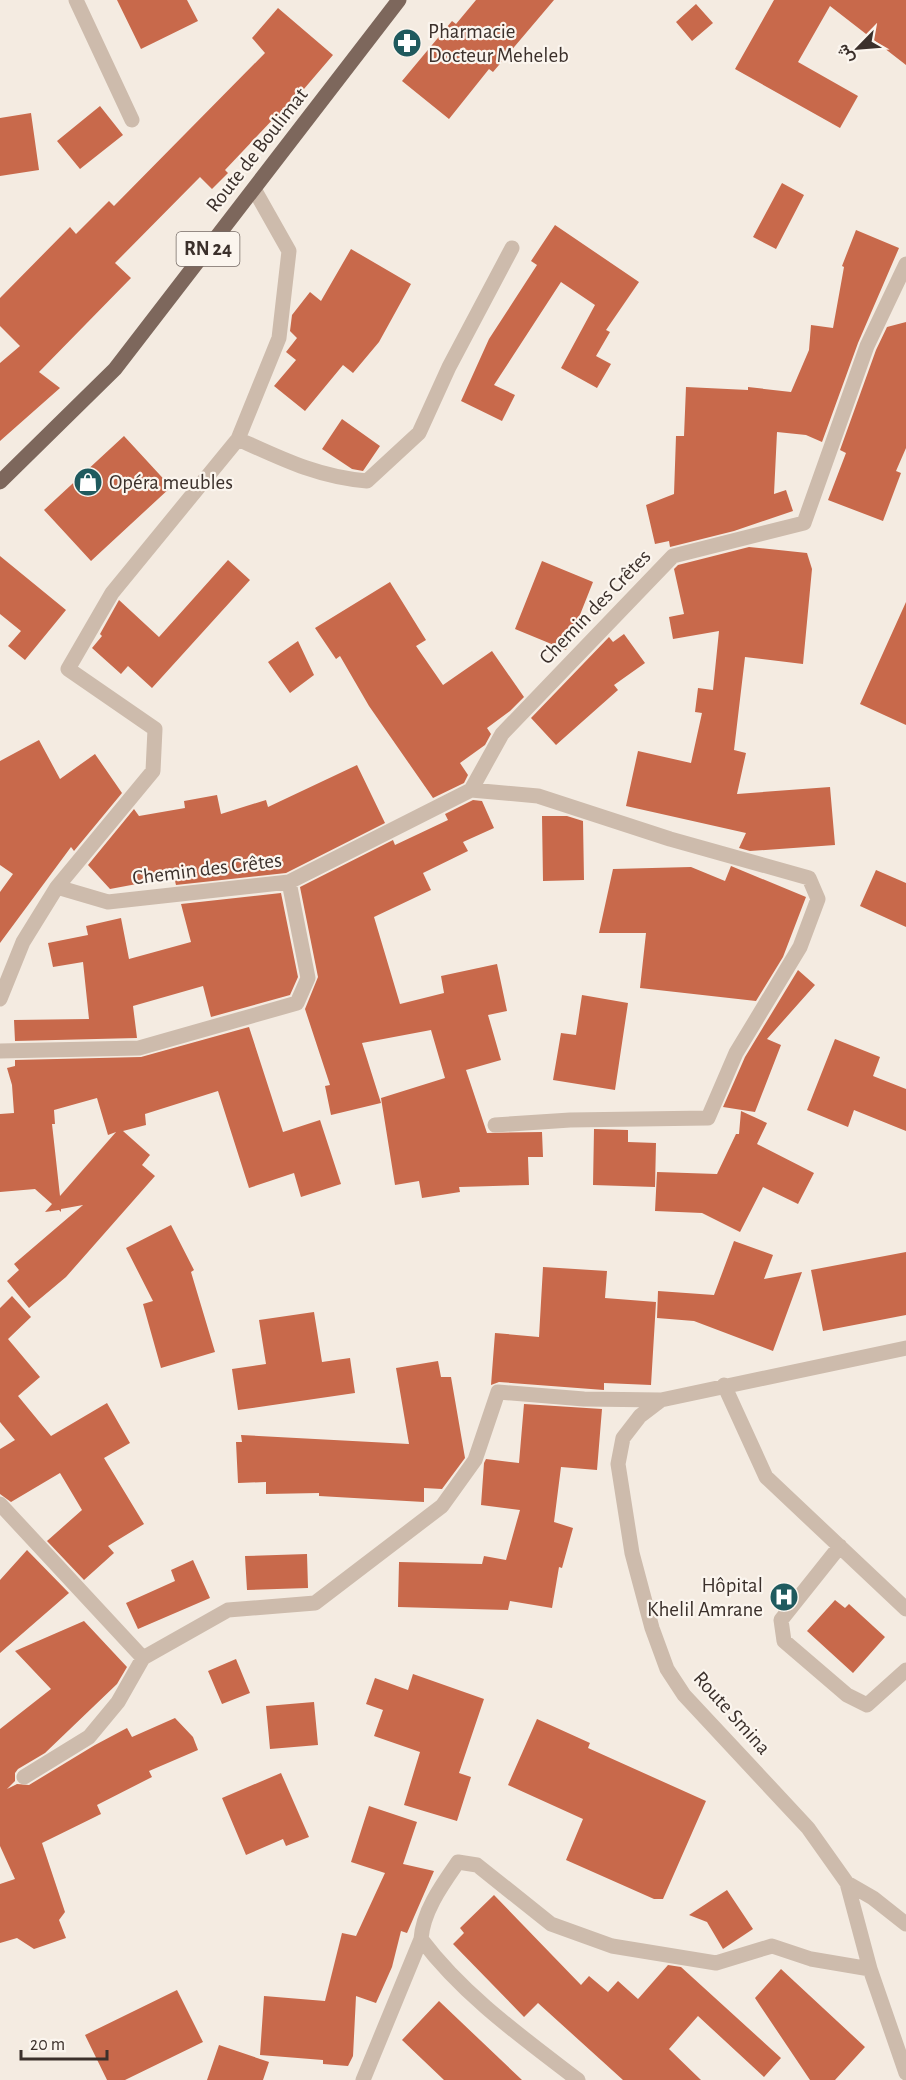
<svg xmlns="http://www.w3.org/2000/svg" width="906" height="2080" viewBox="0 0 906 2080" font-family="'Alegreya Sans',Vazirmatn,sans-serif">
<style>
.building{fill:#c8694b;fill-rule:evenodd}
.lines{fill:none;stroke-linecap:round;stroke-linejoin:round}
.minor{stroke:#cdbbac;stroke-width:15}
.major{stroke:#7d675c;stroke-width:15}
.labels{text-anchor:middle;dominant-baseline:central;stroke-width:4.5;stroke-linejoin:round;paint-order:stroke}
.shield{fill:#fbf5ee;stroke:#756b66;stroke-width:1.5}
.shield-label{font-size:20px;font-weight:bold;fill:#3b302b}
.poi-label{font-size:21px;fill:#3b302b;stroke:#fbf5ee;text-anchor:start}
.street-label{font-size:21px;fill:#3b302b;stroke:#fbf5ee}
</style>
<rect width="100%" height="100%" fill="#f4ebe1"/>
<path class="building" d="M117 0H187L198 21 141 49Z
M476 0H554L493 72 489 69 449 119 402 81 452 21 456 24Z
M774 0H906V65L830 6 798 62 858 96 840 128 735 69Z
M696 4 713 23 692 41 676 22Z
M278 8 333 55 280 117 277 115 225 170 228 173 212 189 200 177 115 263 131 278 39 372 60 388 0 441V363L20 346 0 326V298L70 227 76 234 109 201 114 206 265 53 252 38Z
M100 106 123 135 80 169 57 141Z
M31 113 39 170 0 176V118Z
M782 183 804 195 776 249 753 237Z
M555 225 639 282 606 330 610 332 596 356 611 364 597 388 561 368 595 305 561 282 494 385 515 395 502 421 461 401 489 339 537 265 531 261Z
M856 230 899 248 858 343 822 442 806 435 777 432 774 494 786 490 793 511 734 531 670 547 669 541 655 544 646 505 674 494 676 436H684L686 387 748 390V387L791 392 809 350 811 325 833 328 844 267 842 266Z
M351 249 411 284 379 342 353 373 343 365 305 411 274 386 296 360 286 352 297 338 290 331 292 315 310 292 321 301Z
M906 322V448L896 471 901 473 883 521 828 500 846 453 840 450 876 350 887 327Z
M342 419 380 446 363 471 352 469 322 449Z
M124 436 171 487 91 561 44 510Z
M749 547 807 553 812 569 803 664 745 657 734 750 746 753 737 794 830 787 835 845 750 851 739 848 746 833 626 806 638 751 691 763 702 713 695 712 698 688 713 690 719 631 673 639 669 617 684 614 674 569 678 565Z
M0 556 66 610 25 660 8 646 21 631 0 614Z
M228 560 250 580 152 688 128 666 121 674 92 648 102 636 100 634 119 600 159 637Z
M542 561 593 582 566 650 515 629Z
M390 582 426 640 416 646 443 685 492 651 524 697 510 711 487 728 491 734 485 745 460 763 468 775 464 783 433 798 369 706 340 656 336 659 315 628Z
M906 602V725L860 704Z
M624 634 645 663 614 685 618 690 556 745 531 718 609 637 613 642Z
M298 641 314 675 290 693 268 662Z
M39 740 60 779 95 754 122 793 74 851 71 847 0 943V892L13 874 0 865V761Z
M357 765 385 823 286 873 176 885 174 877 110 889 88 865 134 809 139 816 185 808 184 801 217 795 221 814 266 800 268 807Z
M473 800 482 801 494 828 463 842 468 851 423 873 431 890 374 917 400 1004 444 993 441 976 497 964 507 1011 488 1015 501 1060 466 1070 487 1133 542 1132 543 1157H528L529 1185 459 1187 460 1192 422 1198 419 1181 395 1185 381 1098 445 1078 431 1030 362 1043 381 1103 331 1115 325 1086 330 1085 305 1009 318 977 300 887 393 840 395 845 448 820 445 814Z
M542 816H567L583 821 584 880 543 881Z
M731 866 806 897 783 957 756 1001 640 988 646 933H599L613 869 691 867 725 881Z
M876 870 906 883V927L860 906Z
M281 893 298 977 290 995 211 1017 203 986 133 1006 137 1038 15 1041 14 1020 89 1019 83 962 53 967 48 943 88 935 86 926 121 918 129 959 191 942 181 904Z
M798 970 815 985 767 1039 781 1045 755 1112 723 1107 745 1057Z
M582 995 628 1003 615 1090 553 1080 561 1033 576 1035Z
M249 1027 283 1132 320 1120 341 1184 301 1197 294 1173 249 1188 218 1091 145 1114 146 1125 123 1131 150 1155 142 1165 155 1176 66 1277 29 1308 7 1281 19 1270 14 1264 83 1205 61 1209V1212L59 1210 45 1212 52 1204 35 1189 0 1192V1114L14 1113 12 1085 7 1068 15 1066V1060L141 1057ZM97 1098 108 1135 116 1132 60 1196 52 1124H55L54 1110Z
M835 1039 880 1057 873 1076 906 1089V1131L854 1110 848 1127 807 1110Z
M741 1111 767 1123 757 1144 814 1173 798 1204 763 1187 740 1232 702 1213 655 1211 657 1172 717 1174 736 1134H739Z
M594 1129 628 1130V1142L656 1143 655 1187 593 1185Z
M171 1225 194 1270 191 1272 215 1352 161 1368 143 1304 153 1301 126 1248Z
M734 1241 773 1255 764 1279 802 1272 773 1351 694 1321 657 1318 658 1291 714 1295Z
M906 1252V1315L823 1331 811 1270Z
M543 1267 607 1271 605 1298 656 1302 651 1385 604 1383V1390L499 1382 491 1385 495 1333 539 1337Z
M12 1296 31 1317 8 1339 40 1377 18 1396 51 1436 107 1403 130 1443 104 1458 144 1524 108 1546 114 1553 84 1580 47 1541 82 1510 60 1473 11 1502 0 1494V1449L15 1440 0 1422V1308Z
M314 1312 322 1362 350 1358 355 1393 238 1410 232 1369 266 1364 259 1320Z
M438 1361 441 1377H451L465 1458 442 1489 424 1488V1502L319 1496V1493L266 1494V1482L238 1483 236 1442H242L241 1435 409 1444 396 1368Z
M524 1404 602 1409 597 1470 561 1467 554 1522 573 1528 562 1568 559 1567 552 1608 510 1601 508 1610 398 1607 399 1562 482 1564 484 1556 506 1560 520 1510 481 1505 484 1463 486 1459 519 1463Z
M27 1550 69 1593 0 1653V1580Z
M307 1554 308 1588 247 1590 245 1556Z
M193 1560 210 1598 138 1629 126 1603 175 1581 171 1570Z
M835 1600 845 1608 849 1604 885 1637 853 1673 807 1631Z
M84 1621 127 1667 117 1684 45 1753 18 1769 15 1773V1781L7 1789 17 1784 29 1785 95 1745 127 1728 132 1737 175 1718 193 1737 198 1750 149 1771 152 1777 97 1805 101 1814 42 1843 65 1912 59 1920 66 1938 34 1949 17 1938 0 1943V1884L15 1879 0 1846V1729L51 1689 15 1651Z
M236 1659 250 1693 222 1704 208 1671Z
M413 1674 484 1699 459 1773 471 1777 457 1821 404 1805 420 1752 374 1736 383 1710 366 1704 375 1678 408 1690Z
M314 1702 318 1745 270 1749 266 1706Z
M537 1719 590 1743 588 1748 706 1801 663 1899H654L566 1860 583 1819 508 1785Z
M281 1773 309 1837 286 1846 283 1839 246 1855 222 1798Z
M369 1806 417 1822 403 1864 434 1871 407 1933 401 1931 392 1967 376 2003 356 1996 353 2056 348 2066 323 2064V2060L260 2055 264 1996 325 2001 342 1933 356 1936 385 1873 351 1862Z
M727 1890 753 1929 723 1949 707 1922 689 1915Z
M494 1895 581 1985 589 1976 608 1992 618 1981 638 1999 668 1965 681 1967 781 2058 764 2077 698 2016 669 2049 701 2080H623L538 2003 524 2017 453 1944 464 1933 460 1928Z
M781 1969 865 2047 835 2080H810L755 1998Z
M177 1990 203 2042 125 2080H107L85 2035Z
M439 2001 522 2080H444L402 2040Z
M219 2045 269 2062 263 2080H207Z"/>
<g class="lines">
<path class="minor" d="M76 0 132 120
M254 189 289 251 279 338 238 439 112 593 68 669 155 729 153 771 57 887 108 902 289 882 471 790 502 734 673 556 804 523 867 346 906 264
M238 439C282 459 318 477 367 481L419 433 449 367 512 248
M471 790 538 796 670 839 809 878 818 899 800 947 736 1053 708 1118 570 1120 495 1125
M0 999 23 942 57 887
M0 1051 139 1048 297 1003 308 978 289 882
M906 1348 661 1400 640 1416 623 1438 618 1464 632 1553 652 1628 667 1669 684 1695 808 1828 847 1883 870 1969 906 2073
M724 1385 766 1477 906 1609
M0 1504 143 1658
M840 1546 781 1620 784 1641 847 1695 867 1705 906 1670
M24 1777 89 1737 118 1702 143 1658 228 1610 315 1603 442 1506 475 1460 498 1392 584 1399 661 1400
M847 1883 873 1898 906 1924
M363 2080 421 1939
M578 2080C522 2037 464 1996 421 1939 423 1911 442 1885 458 1862L477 1865 551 1924 612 1946 716 1963 772 1946 811 1959 870 1969"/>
<path class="major" d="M0 482 115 369 399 0"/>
</g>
<defs>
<g id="pharmacy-disc" transform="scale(1.5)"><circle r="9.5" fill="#1f5a5e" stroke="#fbf5ee"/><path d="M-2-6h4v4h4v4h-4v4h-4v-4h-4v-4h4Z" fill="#fff"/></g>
<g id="shop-disc" transform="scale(1.5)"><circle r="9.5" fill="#1f5a5e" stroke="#fbf5ee"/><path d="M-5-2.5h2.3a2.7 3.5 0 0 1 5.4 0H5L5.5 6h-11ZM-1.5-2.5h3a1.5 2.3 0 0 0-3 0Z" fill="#fff"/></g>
<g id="hospital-disc" transform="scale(1.5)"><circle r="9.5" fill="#1f5a5e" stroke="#fbf5ee"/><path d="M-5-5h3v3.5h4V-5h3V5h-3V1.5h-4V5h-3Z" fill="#fff"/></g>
</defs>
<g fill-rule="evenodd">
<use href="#pharmacy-disc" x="407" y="43"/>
<use href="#shop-disc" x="88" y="482"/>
<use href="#hospital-disc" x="784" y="1597"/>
</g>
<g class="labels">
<rect class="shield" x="176.5" y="232" width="63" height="34" rx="4.5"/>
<g class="shield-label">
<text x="208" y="249">RN 24</text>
</g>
<g class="poi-label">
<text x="428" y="31">Pharmacie<tspan x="428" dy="24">Docteur Meheleb</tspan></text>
<text x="109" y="482">Opéra meubles</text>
<text x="763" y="1585" text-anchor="end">Hôpital<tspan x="763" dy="24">Khelil Amrane</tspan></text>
</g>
<g class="street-label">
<text transform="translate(257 150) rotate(-52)">Route de Boulimat</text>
<text transform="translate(595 607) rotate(-46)">Chemin des Crêtes</text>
<text transform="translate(207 869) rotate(-7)">Chemin des Crêtes</text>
<text transform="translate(732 1713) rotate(48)">Route Smina</text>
</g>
</g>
<g transform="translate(858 48) rotate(245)" stroke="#fbf5ee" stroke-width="4.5" paint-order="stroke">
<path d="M0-4.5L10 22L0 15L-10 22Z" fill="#3b302b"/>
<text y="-9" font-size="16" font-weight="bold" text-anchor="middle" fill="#3b302b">ش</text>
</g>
<path d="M21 2050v9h86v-9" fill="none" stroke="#3b302b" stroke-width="3"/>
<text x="30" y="2050" font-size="18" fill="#3b302b" stroke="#fbf5ee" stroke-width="4.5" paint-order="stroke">20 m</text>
</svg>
